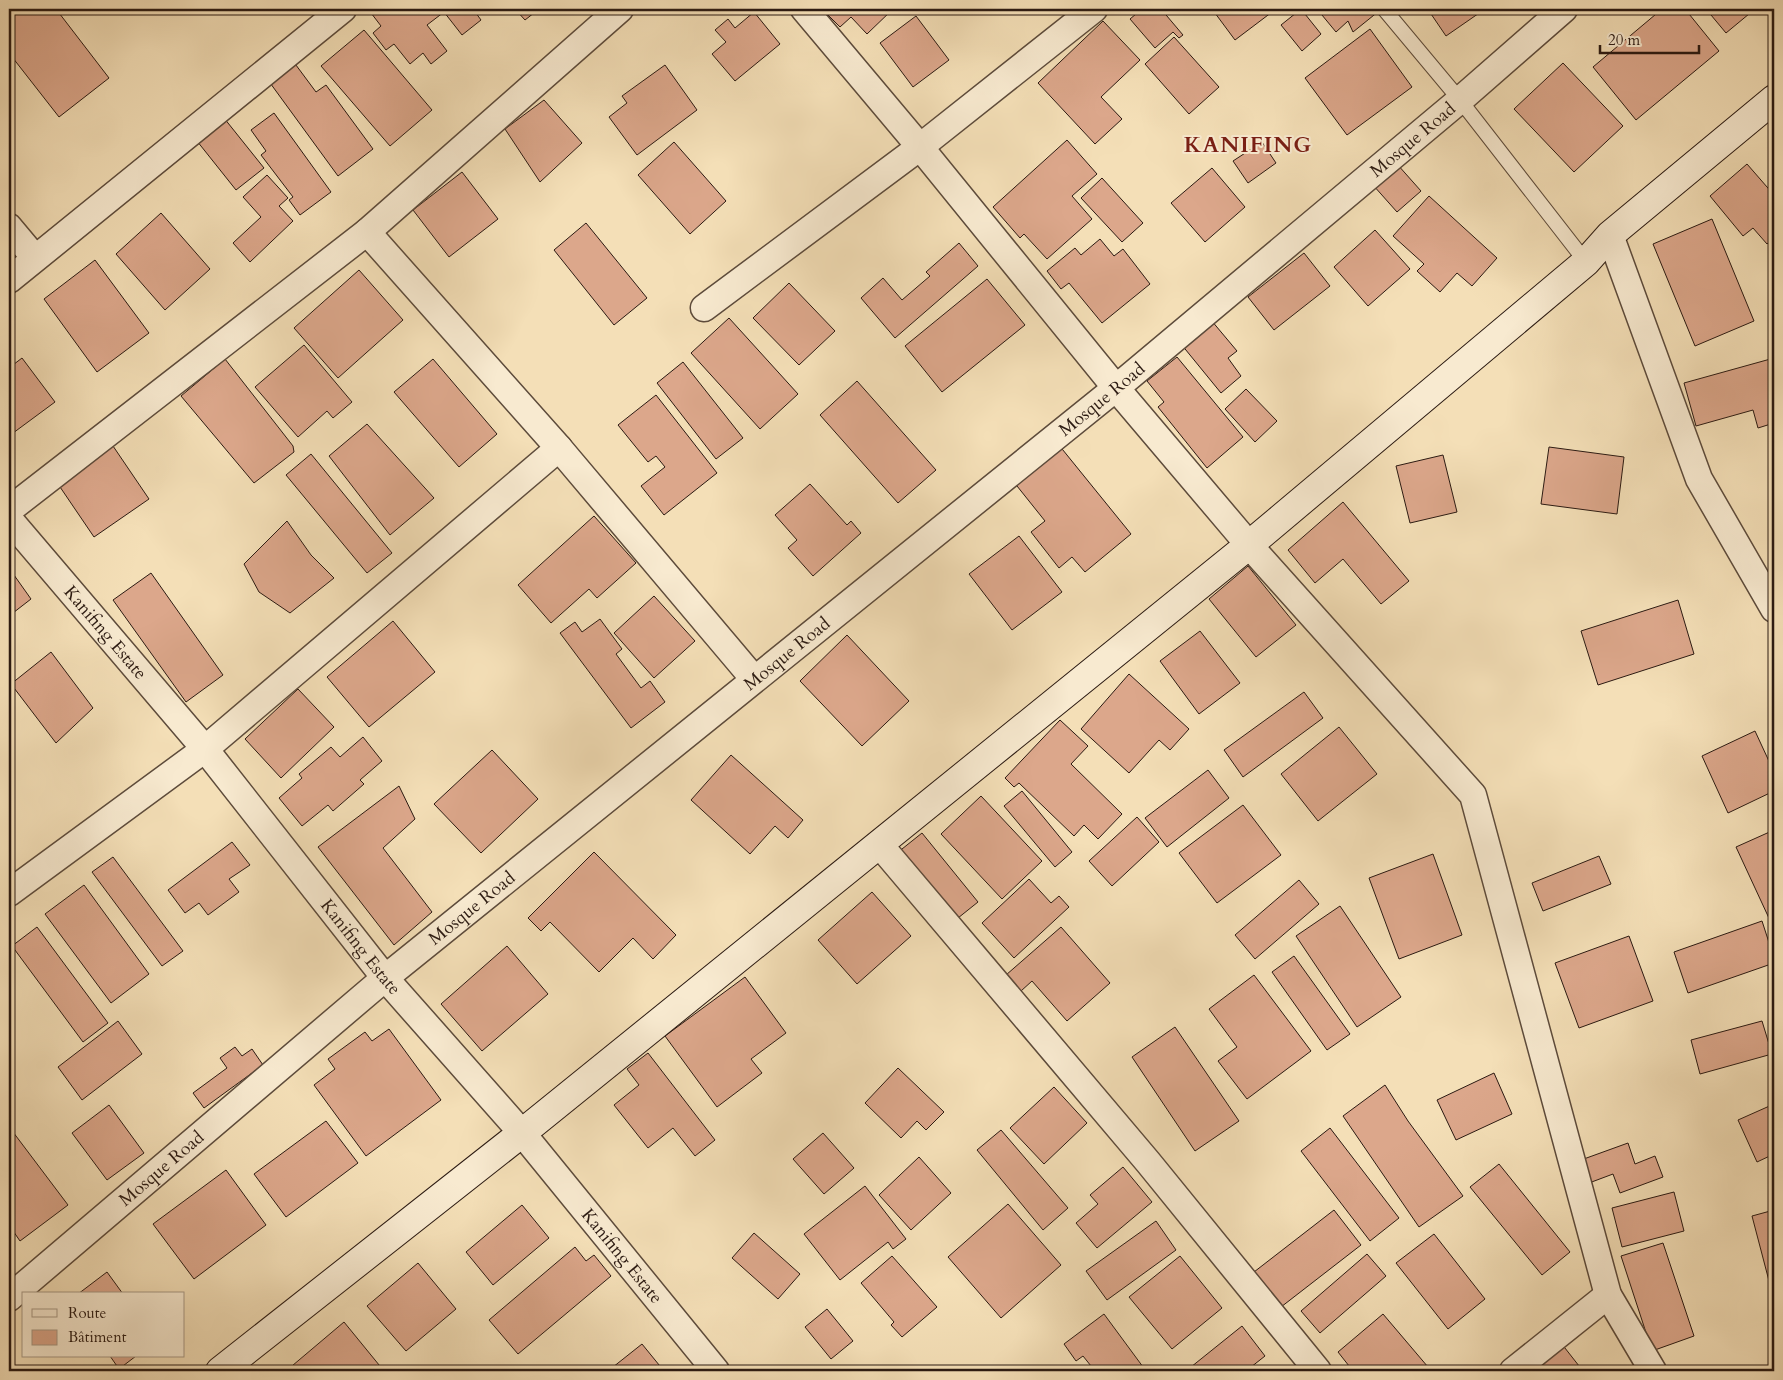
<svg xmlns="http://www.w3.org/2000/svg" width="1783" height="1380" viewBox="0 0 1783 1380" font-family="Cardo,serif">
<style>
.building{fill:#dca78b;stroke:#2b1a12}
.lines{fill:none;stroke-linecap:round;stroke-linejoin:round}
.lane-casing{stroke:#5d4b3b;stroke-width:16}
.street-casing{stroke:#5d4b3b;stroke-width:29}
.secondary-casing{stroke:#2b1a12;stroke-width:30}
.lane{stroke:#f8ead0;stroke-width:14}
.street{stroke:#f8ead0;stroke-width:26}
.secondary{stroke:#f8ead0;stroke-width:28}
.labels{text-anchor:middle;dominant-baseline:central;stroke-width:4;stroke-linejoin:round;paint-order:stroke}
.street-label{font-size:18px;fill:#2b1a12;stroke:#f8ead0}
.district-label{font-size:22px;font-weight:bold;letter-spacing:1px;fill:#7a1f14;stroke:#f8ead0}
</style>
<rect width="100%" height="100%" fill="#f4dfb7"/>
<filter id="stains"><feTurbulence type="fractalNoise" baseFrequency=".004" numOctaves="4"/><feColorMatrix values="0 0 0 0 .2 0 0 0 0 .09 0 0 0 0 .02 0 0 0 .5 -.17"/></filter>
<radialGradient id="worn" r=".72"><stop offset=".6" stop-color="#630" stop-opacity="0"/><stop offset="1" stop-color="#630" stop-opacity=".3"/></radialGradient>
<path class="building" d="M9 9H56L109 78 59 117 9 53Z
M368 9H473L481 20 462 35 444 12 427 25 447 51 431 64 423 53 410 64 394 44 386 50 373 33 381 26Z
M515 9H539L525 20Z
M831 9H893L867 34 851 17 840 27 826 13Z
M1142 9H1161L1183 35 1179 38 1173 32 1155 48 1130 19Z
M1212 9H1276L1235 40Z
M1301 9 1321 34 1302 51 1281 25Z
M1317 9H1377L1379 11 1353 32 1348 21 1336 32Z
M1433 9H1485L1446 36 1429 11Z
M1662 9H1685L1719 51 1636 120 1593 67Z
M1706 9H1755L1726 33Z
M754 12 780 44 735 81 712 54 726 42 715 30 728 19 735 28Z
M916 16 949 60 913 87 880 43Z
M1103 21 1140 60 1101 97 1122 119 1095 144 1038 83Z
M1370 29 1412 87 1347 135 1305 78Z
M364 30 432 110 390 146 321 66Z
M1174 37 1219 87 1189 114 1145 64Z
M290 57 316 92 326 85 373 149 338 176 265 76Z
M1563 63 1623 126 1574 172 1514 109Z
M665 65 697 110 637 155 609 117 627 103 622 96Z
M544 100 582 143 540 182 505 129Z
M220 113 264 168 236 190 193 136Z
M274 113 331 192 300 215 289 200 293 197 261 155 266 151 251 130Z
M1067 140 1097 174 1072 196 1092 219 1047 259 1024 234 1020 238 993 207Z
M674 142 726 201 690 234 638 175Z
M1262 142 1276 163 1248 183 1233 161Z
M1397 164 1421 191 1397 212 1373 185Z
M1747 164 1774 195V238L1767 244 1753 228 1743 236 1710 196Z
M1212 168 1245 207 1205 242 1171 203Z
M462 172 498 219 449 257 413 210Z
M267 175 288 198 279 206 293 221 250 262 233 243 261 217 243 197Z
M1102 178 1143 223 1122 242 1081 198Z
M1429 196 1497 258 1472 286 1457 273 1440 292 1417 271 1424 264 1393 236Z
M161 213 210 269 165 310 116 254Z
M1712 219 1754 321 1695 346 1653 244Z
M586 223 647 298 614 325 554 250Z
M1375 230 1410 269 1368 306 1334 267Z
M1100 239 1114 256 1123 249 1150 284 1102 323 1069 283 1061 289 1047 271 1075 248 1081 255Z
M959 243 978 266 895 338 861 298 883 278 902 300 930 276 926 272Z
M1304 253 1330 286 1274 330 1248 297Z
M95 260 149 333 97 372 44 299Z
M359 270 403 320 338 378 294 328Z
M987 279 1025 325 942 392 905 346Z
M789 283 835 331 799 365 753 318Z
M729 318 798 394 760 429 691 353Z
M1211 320 1237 351 1228 358 1241 376 1221 393 1181 344Z
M304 345 352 402 333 418 327 411 298 437 255 387Z
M1177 357 1243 437 1207 468 1158 407 1164 402 1147 381Z
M22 358 55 402 9 436V368Z
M1774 358V423L1758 428 1753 410 1696 426 1684 383Z
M225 359 293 446 294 452 254 483 181 396Z
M433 359 497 434 459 467 394 392Z
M683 362 743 438 716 459 657 383Z
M857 381 936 470 898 503 820 415Z
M1246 389 1277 421 1255 442 1225 409Z
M656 395 717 473 664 515 641 486 665 467 656 456 648 462 618 425Z
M367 424 434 498 390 535 329 456Z
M1054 439 1131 534 1085 572 1072 557 1059 568 1031 532 1045 521 1009 476Z
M113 446 149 499 94 537 58 484Z
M1549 447 1624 457 1617 514 1541 504Z
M311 454 392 553 367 573 286 475Z
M1443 455 1457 512 1410 523 1396 466Z
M810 484 847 525 851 521 861 533 813 576 788 548 797 540 775 515Z
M1343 502 1409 581 1381 604 1343 559 1315 583 1288 550Z
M594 516 636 563 597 598 589 589 551 623 518 585Z
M287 521 311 555 334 578 290 613 259 592 244 564Z
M1019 536 1062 592 1012 630 969 574Z
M1248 566 1296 625 1256 657 1209 599Z
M9 568 31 599 9 616Z
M151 573 223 675 186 702 113 600Z
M654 596 695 641 654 678 614 633Z
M1678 600 1694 654 1598 685 1581 631Z
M600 619 622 649 616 654 641 688 650 681 665 702 631 728 560 633 575 622 582 632Z
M393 621 435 672 369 727 327 677Z
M1200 631 1240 683 1199 714 1160 661Z
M847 635 909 701 862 746 800 681Z
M51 652 93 708 56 743 11 684Z
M1129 674 1189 729 1170 750 1159 740 1129 773 1081 729Z
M298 689 334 727 281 778 245 739Z
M1304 692 1323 718 1243 777 1224 750Z
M1060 720 1088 746 1071 764 1122 814 1098 839 1084 825 1074 836 1019 783 1014 787 1005 778Z
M1339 727 1377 774 1318 821 1281 774Z
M1755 731 1774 772V791L1728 813 1702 756Z
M363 737 382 761 360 780 364 784 333 811 328 805 302 826 279 798 302 778 299 774 331 747 340 757Z
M492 750 538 799 481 853 434 804Z
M731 755 803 820 788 838 775 826 750 854 691 800Z
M1208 770 1229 798 1167 847 1145 818Z
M399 786 415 819 383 848 432 912 394 945 318 847Z
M1022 791 1072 852 1055 867 1004 806Z
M9 795 14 802 9 807Z
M981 796 1042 861 1002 899 941 834Z
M1243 805 1281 855 1217 903 1179 853Z
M1137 817 1159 842 1112 886 1089 861Z
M1774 830V929L1736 847Z
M922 833 978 902 953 922 897 853Z
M232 842 250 865 229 879 239 892 208 915 199 903 185 913 168 890Z
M594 852 676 935 653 959 633 938 599 972 550 922 541 931 528 918Z
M1433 854 1462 935 1399 959 1369 878Z
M1599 856 1611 884 1543 911 1532 883Z
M113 857 183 951 162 966 92 872Z
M1029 879 1051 903 1059 896 1069 907 1014 958 982 923Z
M1299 880 1319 904 1255 959 1235 935Z
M84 885 149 974 111 1003 45 914Z
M872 892 911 936 857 984 818 940Z
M1340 906 1401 997 1357 1027 1296 936Z
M1762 921 1774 958V963L1688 993 1674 952Z
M37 927 108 1023 83 1042 12 946Z
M1061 927 1110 983 1067 1021 1032 981 1021 991 1006 975Z
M1629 936 1653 1001 1579 1028 1555 963Z
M507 946 548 994 482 1051 441 1004Z
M1294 956 1350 1034 1327 1050 1272 972Z
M1254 975 1311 1051 1247 1099 1218 1061 1237 1047 1209 1009Z
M745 977 786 1033 751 1059 762 1073 717 1107 665 1036Z
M118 1021 142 1054 82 1100 58 1067Z
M1762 1021 1772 1054 1700 1074 1691 1040Z
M1175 1027 1239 1121 1195 1151 1132 1057Z
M389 1029 441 1100 366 1156 314 1085 335 1069 328 1059 365 1032 372 1041Z
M235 1047 242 1056 252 1049 263 1065 204 1108 193 1093 227 1068 220 1058Z
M648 1053 715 1140 695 1156 673 1128 648 1148 614 1105 639 1085 627 1069Z
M898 1068 944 1112 926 1130 917 1121 901 1138 865 1103Z
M1494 1073 1512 1114 1456 1140 1437 1100Z
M1385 1085 1408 1121 1463 1196 1419 1227 1343 1116Z
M1054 1087 1087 1123 1044 1164 1010 1128Z
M1774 1104V1154L1757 1162 1738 1120Z
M109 1105 144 1153 107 1180 72 1133Z
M326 1121 358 1163 286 1217 254 1174Z
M1330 1128 1399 1218 1370 1241 1301 1151Z
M1001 1130 1068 1208 1043 1230 977 1150Z
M13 1132 68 1205 20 1241 9 1225V1136Z
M823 1133 854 1168 824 1194 793 1159Z
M1628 1143 1635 1164 1655 1156 1663 1177 1620 1193 1613 1174 1589 1183 1581 1160Z
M919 1157 951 1193 911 1230 879 1195Z
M1499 1164 1570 1252 1542 1275 1470 1187Z
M1123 1167 1152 1202 1097 1248 1076 1223 1098 1204 1090 1195Z
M226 1170 266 1225 194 1279 153 1224Z
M865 1186 906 1239 893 1249 888 1242 840 1280 804 1234Z
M1674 1192 1684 1231 1622 1247 1612 1208Z
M1008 1204 1061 1265 1001 1318 948 1257Z
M522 1205 549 1238 493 1285 466 1252Z
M1334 1210 1361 1245 1281 1307 1254 1272Z
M1774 1210V1300L1752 1216Z
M1156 1221 1176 1250 1107 1300 1086 1271Z
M754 1233 800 1274 778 1299 732 1258Z
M1434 1234 1485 1299 1448 1329 1396 1263Z
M1663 1243 1694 1336 1652 1351 1621 1256Z
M575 1247 586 1261 594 1255 611 1276 518 1354 489 1320Z
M1367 1254 1386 1276 1320 1333 1301 1311Z
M892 1256 937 1307 902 1337 891 1325 894 1322 861 1283Z
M1180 1256 1222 1308 1172 1349 1129 1297Z
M418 1263 456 1309 406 1351 367 1306Z
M107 1272 123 1294H78Z
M827 1309 853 1341 831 1359 805 1327Z
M1104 1314 1146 1371H1095L1083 1356 1076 1361 1064 1344Z
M1383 1314 1428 1367 1422 1371H1353L1338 1352Z
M344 1322 384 1371H286Z
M1242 1326 1265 1356 1246 1371H1186Z
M1561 1343 1583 1371H1525Z
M642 1344 664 1371H608Z
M110 1356H136L119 1369Z"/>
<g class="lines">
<g class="lane-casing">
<path id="lane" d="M1384 9 1460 100 1586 262"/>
</g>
<g class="street-casing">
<g id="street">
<path d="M804 9 920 147 1116 388 1249 545 1473 795 1608 1295 1653 1371"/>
<path d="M9 227 35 258"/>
<path d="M367 232 559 448 754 679"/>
<path d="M1610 235 1699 479 1774 609"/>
<path d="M9 280 343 9"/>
<path d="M704 308 920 147 1094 9"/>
<path d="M9 510 367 232 620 9"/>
<path id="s1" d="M9 519 205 749 385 978 522 1133 716 1371"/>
<path d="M879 844 1148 1162 1318 1371"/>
<path d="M9 893 205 749 559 448"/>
<path id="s2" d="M9 1298 385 978 1116 388 1460 100 1564 9"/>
<path d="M1513 1371 1608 1295"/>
</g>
</g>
<g class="secondary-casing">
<path id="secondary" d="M220 1371 522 1133 1249 545 1586 262 1610 235 1774 99"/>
</g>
<use href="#lane" class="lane"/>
<use href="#street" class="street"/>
<use href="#secondary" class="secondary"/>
</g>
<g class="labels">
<g class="street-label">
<text stroke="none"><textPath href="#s2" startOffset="1820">Mosque Road</textPath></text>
<text stroke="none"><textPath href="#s2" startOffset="1415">Mosque Road</textPath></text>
<text stroke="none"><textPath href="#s1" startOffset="149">Kanifing Estate</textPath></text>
<text stroke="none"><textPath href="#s2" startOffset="1010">Mosque Road</textPath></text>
<text stroke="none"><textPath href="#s2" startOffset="605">Mosque Road</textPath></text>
<text stroke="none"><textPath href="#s1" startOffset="554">Kanifing Estate</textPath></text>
<text stroke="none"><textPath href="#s2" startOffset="200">Mosque Road</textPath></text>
<text stroke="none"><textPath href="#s1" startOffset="959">Kanifing Estate</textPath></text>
</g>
<g class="district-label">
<text x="1248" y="145">KANIFING</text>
</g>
</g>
<rect width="1783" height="1380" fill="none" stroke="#f4dfb7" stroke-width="30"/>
<rect x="10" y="10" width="1763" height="1360" fill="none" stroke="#2b1a12" stroke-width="2.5"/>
<rect x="15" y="15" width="1753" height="1350" fill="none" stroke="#2b1a12"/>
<rect x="22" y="1292" width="162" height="65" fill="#f8ead0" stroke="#a69784"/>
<rect x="32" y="1309" width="25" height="8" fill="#f8ead0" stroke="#a69784"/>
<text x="68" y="1318" font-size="15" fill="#2b1a12">Route</text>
<rect x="32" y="1330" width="25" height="15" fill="#dca78b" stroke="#a69784"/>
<text x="68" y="1342" font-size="15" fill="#2b1a12">Bâtiment</text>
<path d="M1600 45v8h99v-8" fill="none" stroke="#2b1a12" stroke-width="2.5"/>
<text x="1608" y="45" font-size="15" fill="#2b1a12" stroke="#f8ead0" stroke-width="4" paint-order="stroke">20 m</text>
<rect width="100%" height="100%" filter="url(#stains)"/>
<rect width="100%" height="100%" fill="url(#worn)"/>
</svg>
